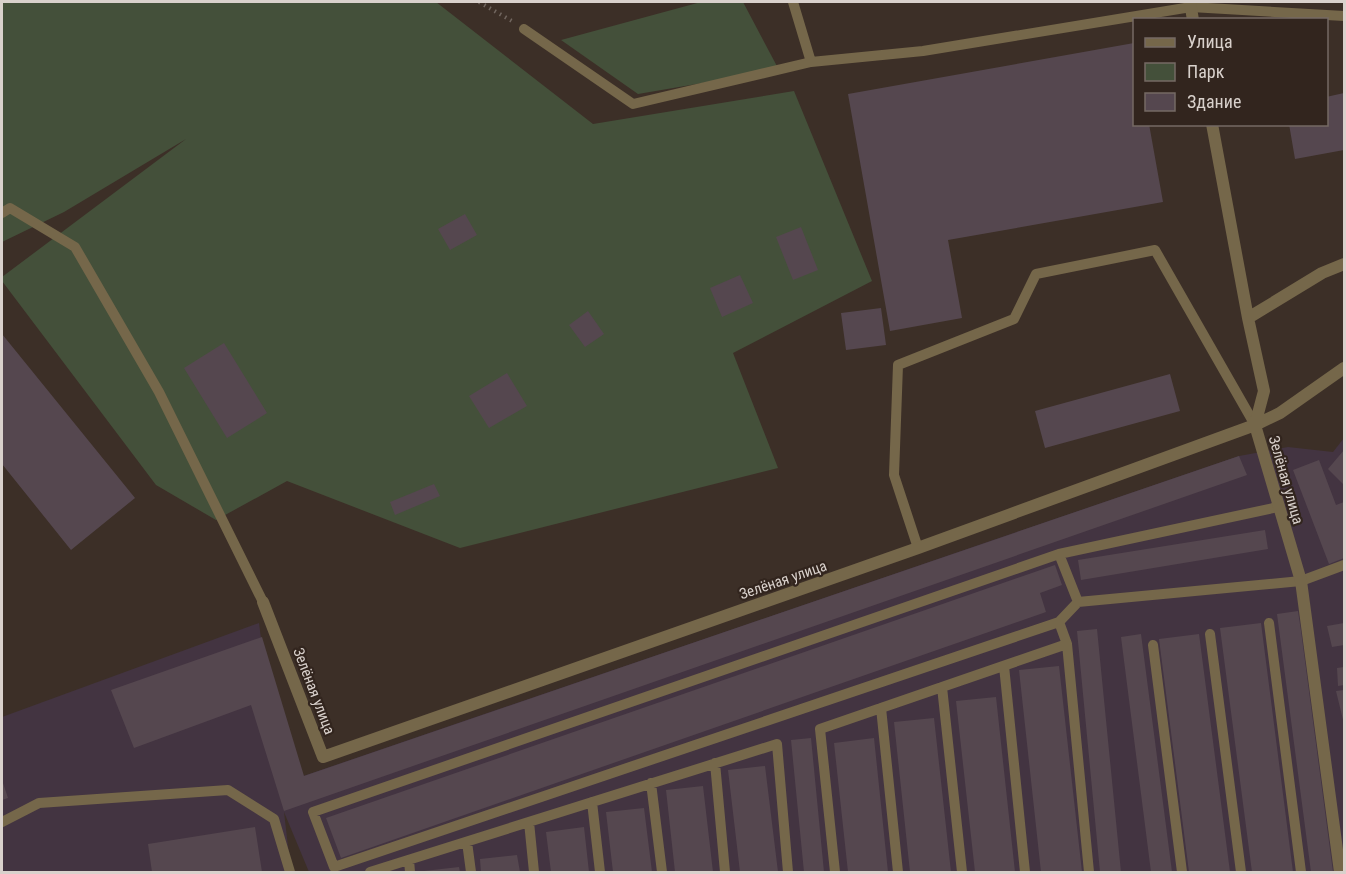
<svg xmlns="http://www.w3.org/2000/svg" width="1346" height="874" viewBox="0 0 1346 874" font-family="'Roboto Condensed',sans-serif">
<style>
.industrial{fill:#433441}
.green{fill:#44503a}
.building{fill:#55474f}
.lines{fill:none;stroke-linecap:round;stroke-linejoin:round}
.path{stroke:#71665f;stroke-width:4;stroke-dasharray:1.5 4.5;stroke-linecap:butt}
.lane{stroke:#75674a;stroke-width:10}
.street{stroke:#75674a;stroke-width:12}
.labels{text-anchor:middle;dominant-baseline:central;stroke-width:4.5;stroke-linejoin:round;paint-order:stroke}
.street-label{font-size:15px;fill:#d9d1cc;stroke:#32251e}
</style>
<rect width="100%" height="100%" fill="#3c2f27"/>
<path class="industrial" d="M1344 438V872H309L284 812 291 872H2V717L259 623 280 784 1239 456 1288 447 1333 452Z"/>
<path class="green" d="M2 2H436L593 124 794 91 872 281 733 353 778 468 460 548 287 481 216 520 156 485 2 281V277L186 139 64 212 2 242Z
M701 2H743L779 70 638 94 561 40Z"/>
<path class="building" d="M1134 43V124H1149L1163 202 948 240 962 318 890 331 848 94Z
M1344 93V150L1295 159 1289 124H1326V97Z
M465 214 477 235 450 250 438 229Z
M801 227 818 270 793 280 776 237Z
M740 275 753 303 722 317 710 288Z
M881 308 886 345 846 350 841 313Z
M588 311 604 334 585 347 569 325Z
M2 334 135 498 71 550 2 464Z
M224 343 267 413 227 438 184 368Z
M507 373 527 406 489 428 469 396Z
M1170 374 1180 411 1045 448 1035 411Z
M1344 450V482L1343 484 1328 469Z
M1239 456 1247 475 284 811 251 705 134 748 111 690 262 637 304 776Z
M1319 460 1336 505 1344 502V558L1329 564 1293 470Z
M434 484 440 496 395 515 390 502Z
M1265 530 1268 549 1081 580 1078 560Z
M1055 565 1062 585 1040 593 1046 612 341 858 326 818Z
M1298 611 1301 631 1333 872H1311L1277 614Z
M1261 623 1293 872H1252L1220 628Z
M1344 623V645L1332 647 1327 626Z
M1097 629 1121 872H1100L1077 631Z
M1141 634 1172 872H1151L1121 637Z
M1199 634 1230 872H1189L1159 639Z
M1059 666 1082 872H1041L1019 670Z
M1344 667V685L1338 686 1337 668Z
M1344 690V724L1336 691Z
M996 697 1015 872H975L956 701Z
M934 718 951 872H910L894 722Z
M811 738 824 872H804L791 740Z
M874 738 888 872H848L834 743Z
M765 766 778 872H740L728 770Z
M2 780 8 798 2 800Z
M703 786 713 872H675L666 790Z
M644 808 652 872H613L606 812Z
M255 827 262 872H152L148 844Z
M584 827 589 872H551L546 832Z
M517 855 520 872H481L480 859Z
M459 867 460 872H424V871Z"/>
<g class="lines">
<path class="path" d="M479 2 512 21"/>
<path class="lane" d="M793 2 811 62
M524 29 633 104 811 62 923 51 1191 7 1344 16
M2 213 10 208 75 247 159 392 263 602
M918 548 894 475 898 365 1014 319 1036 274 1155 250 1255 425
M1059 554 1078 602
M1078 602 1059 622 1067 644 1089 872
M1078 602 1301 581 1344 565
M1059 622 334 867 313 812 1059 554 1278 507
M1269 623 1301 872
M1210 634 1241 872
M1153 645 1182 872
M1004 666 1025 872
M942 687 962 872
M881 708 898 872
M715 763 725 872
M651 783 662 872
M592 802 600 872
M2 822 39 803 228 790 274 819 290 872
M529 822 534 872
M467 842 471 872
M409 860 410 872
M370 872 777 744 788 872
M835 872 820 729 1067 644"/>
<path class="street" d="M1190 2 1193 20
M1212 124 1248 318 1264 391 1255 425
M1248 318 1322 273 1344 264
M1255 425 1280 413 1344 368
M263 602 323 757 918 548 1255 425 1301 581 1340 872"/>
</g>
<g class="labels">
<g class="street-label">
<text transform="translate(1286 480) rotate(74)">Зелёная улица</text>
<text transform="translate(783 580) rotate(-19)">Зелёная улица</text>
<text transform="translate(314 691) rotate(69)">Зелёная улица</text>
</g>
</g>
<rect width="1346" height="874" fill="none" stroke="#d9d1cc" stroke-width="6"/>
<rect x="1133" y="18" width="195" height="108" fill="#32251e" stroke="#756a64" stroke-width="1.5"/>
<rect x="1145" y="38" width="30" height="9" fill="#75674a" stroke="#756a64" stroke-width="1.5"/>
<text x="1187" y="48" font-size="18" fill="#d9d1cc">Улица</text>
<rect x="1145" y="63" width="30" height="18" fill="#44503a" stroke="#756a64" stroke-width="1.5"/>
<text x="1187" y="78" font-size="18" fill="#d9d1cc">Парк</text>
<rect x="1145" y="93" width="30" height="18" fill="#55474f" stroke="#756a64" stroke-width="1.5"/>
<text x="1187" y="108" font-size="18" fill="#d9d1cc">Здание</text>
</svg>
